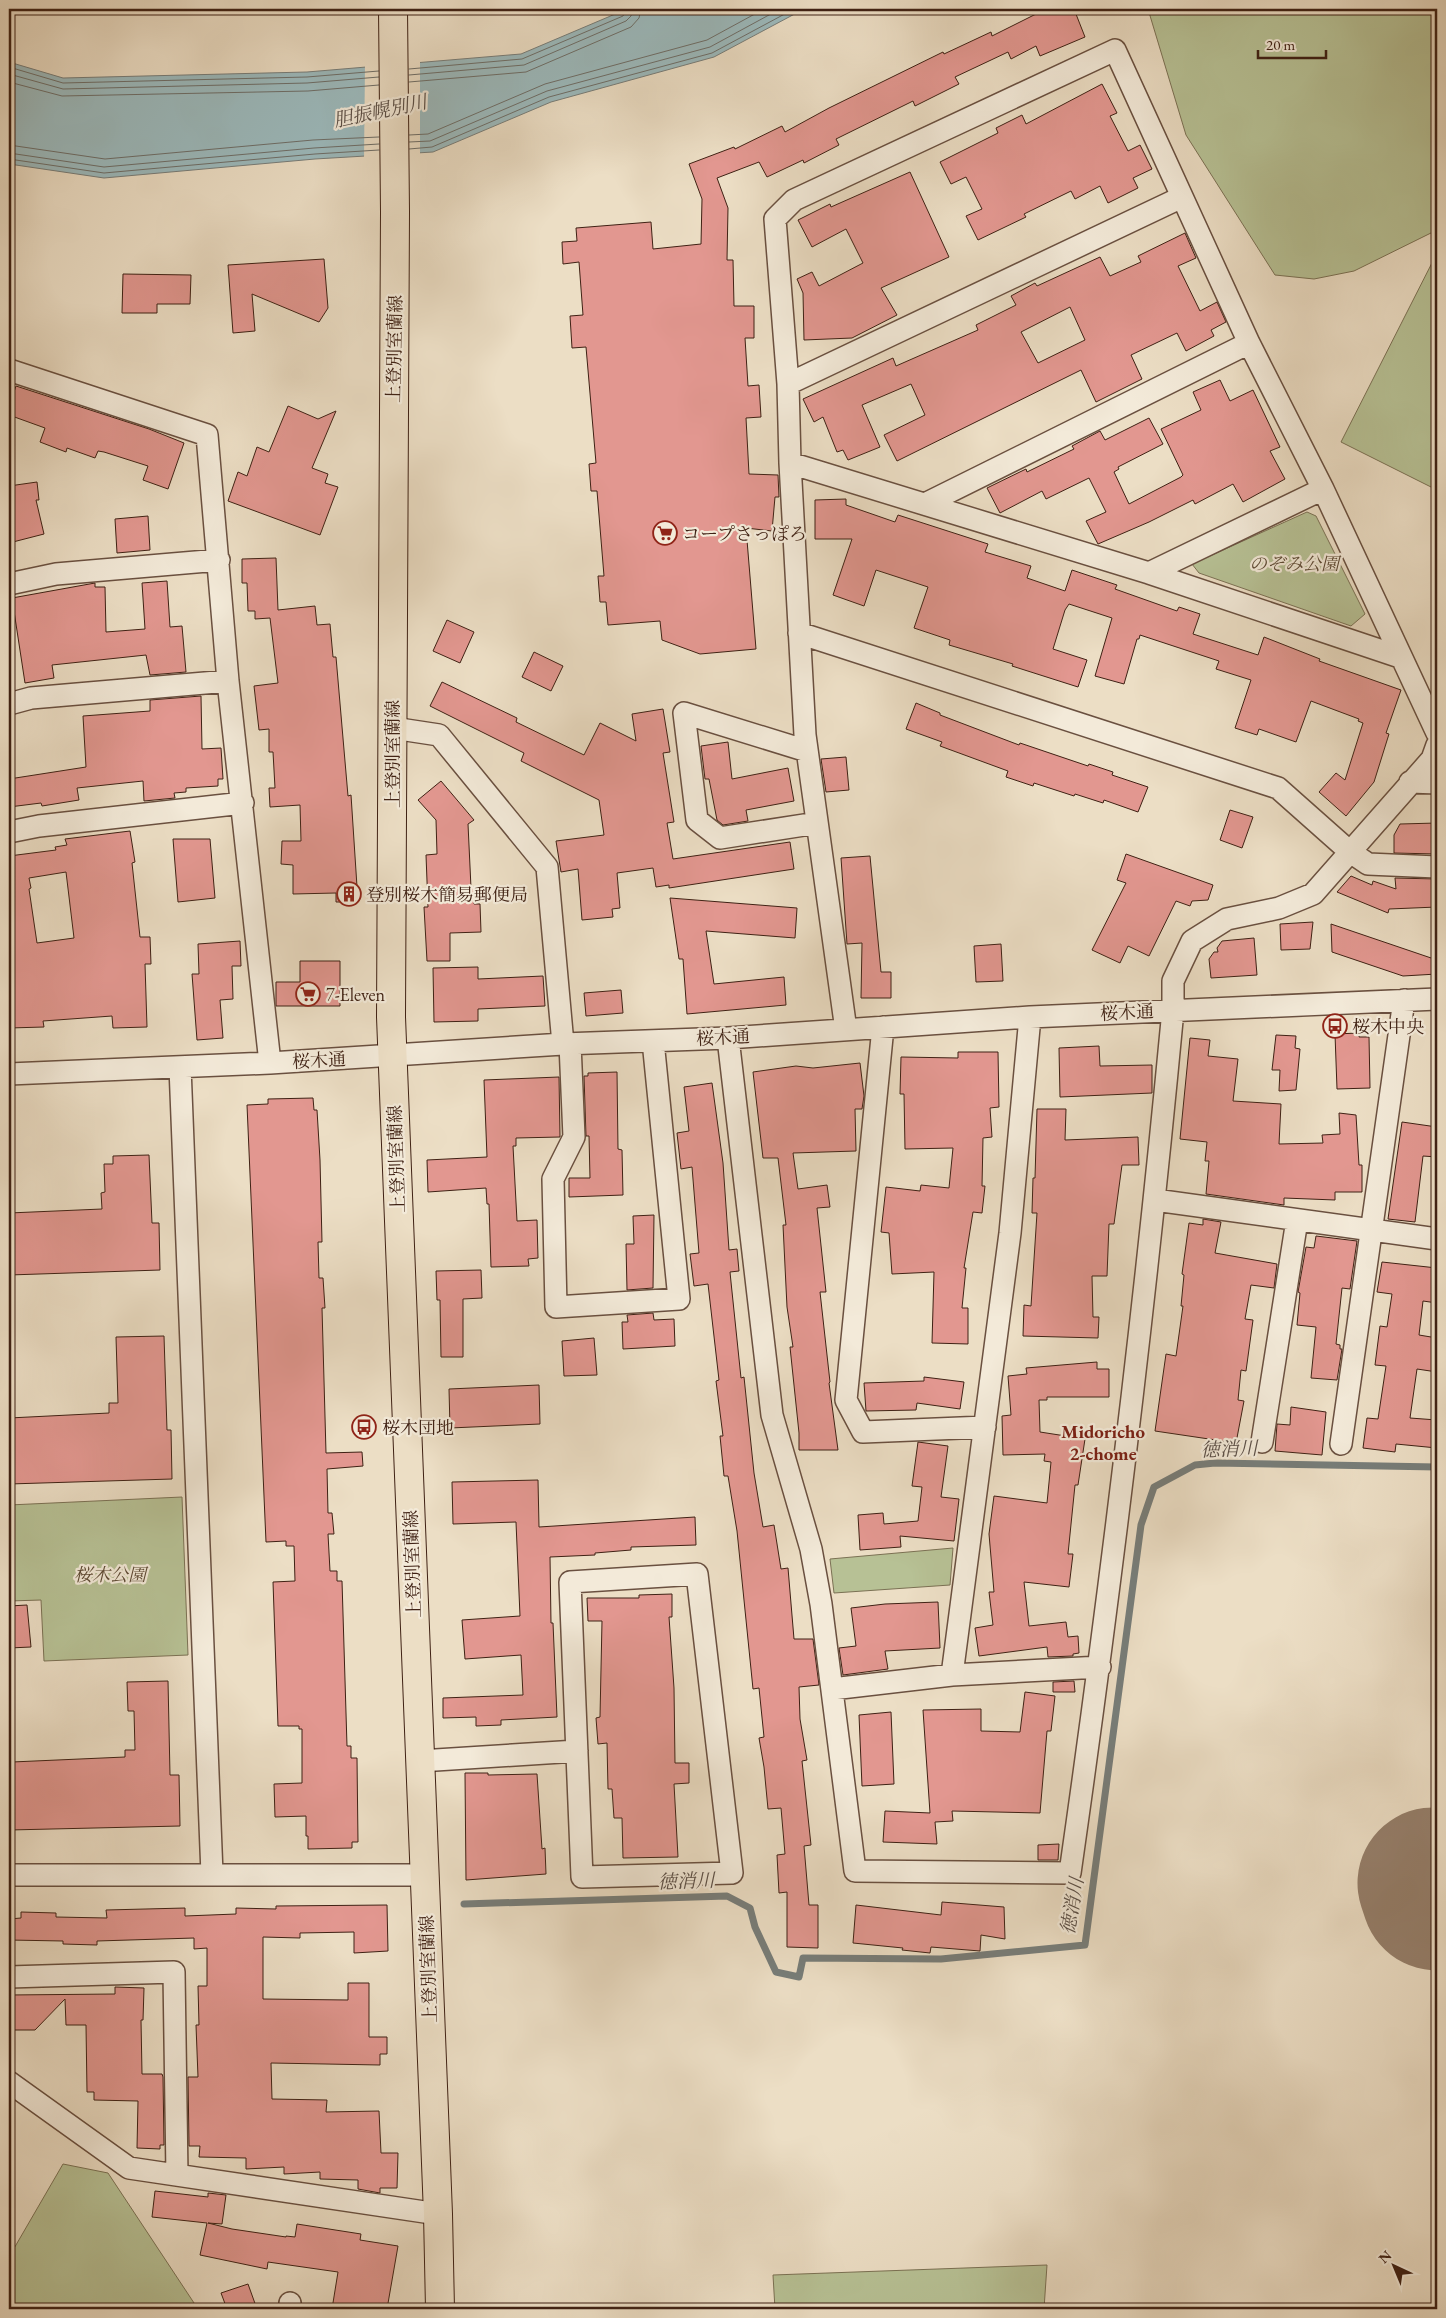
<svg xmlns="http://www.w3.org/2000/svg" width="1446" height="2318" viewBox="0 0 1446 2318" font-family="'EB Garamond','Noto Serif JP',serif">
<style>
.green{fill:#b7c195;stroke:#7b7154}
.water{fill:#9cbabd;stroke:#777d79}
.pier{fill:#ecdec5}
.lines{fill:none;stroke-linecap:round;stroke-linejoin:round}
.shore{stroke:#6e6e68;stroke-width:1}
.stream{stroke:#777d79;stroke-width:7}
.runway{stroke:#96806c;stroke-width:151}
.building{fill:#e29790;stroke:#3f2114;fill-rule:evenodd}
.minor-casing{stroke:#6a5040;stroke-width:24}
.major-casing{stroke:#3f2114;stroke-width:30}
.minor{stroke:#f3ead9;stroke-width:21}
.major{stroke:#ecdec5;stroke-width:28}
.labels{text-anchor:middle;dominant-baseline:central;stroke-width:4.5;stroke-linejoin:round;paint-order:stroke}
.street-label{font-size:18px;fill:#3f2114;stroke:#f3ead9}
.poi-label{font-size:18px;fill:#3f2114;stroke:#f3ead9;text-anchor:start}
.park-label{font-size:18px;font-style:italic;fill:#5d4934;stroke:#f3ead9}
.water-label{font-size:19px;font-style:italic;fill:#5b4f47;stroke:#f3ead9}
.neighbourhood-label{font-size:19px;font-weight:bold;fill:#7a1f14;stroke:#f3ead9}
</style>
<rect width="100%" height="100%" fill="#ecdec5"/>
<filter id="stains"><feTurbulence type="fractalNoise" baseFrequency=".004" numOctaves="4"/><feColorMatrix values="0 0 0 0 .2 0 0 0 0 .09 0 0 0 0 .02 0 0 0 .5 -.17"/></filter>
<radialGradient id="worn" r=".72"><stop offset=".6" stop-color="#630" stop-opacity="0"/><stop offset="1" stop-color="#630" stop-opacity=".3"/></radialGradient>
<path class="green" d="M1148 9H1437V230L1354 271 1314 279 1275 275 1186 135Z
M1437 253V490L1341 442Z
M1307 512 1316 516 1365 614 1351 626 1199 573 1192 564Z
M182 1497 188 1655 44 1661 41 1600 9 1601V1505Z
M953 1548 950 1585 834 1593 830 1559Z
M63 2164 108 2173 198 2309H9V2257Z
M1047 2265 1044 2309H775L773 2275Z"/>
<path class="water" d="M627 9H804L714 57 551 102 433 152 315 159 104 178 9 164V62L63 78 307 72 521 54Z"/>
<path class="pier" d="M420 60V156L364 159 365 65Z"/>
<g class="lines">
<path class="shore" d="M9 67 63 83 307 77 379 71
M409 69 522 59 623 16 627 9
M9 74 63 89 307 83 379 77
M409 75 524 65 626 21 631 16 633 9
M9 82 62 96 308 91 379 85
M409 82 526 72 631 27 639 18 641 9
M409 135 428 134 545 84 707 40 764 9
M409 142 430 141 547 91 710 47 780 9
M9 145 105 159 313 140 379 137
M409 149 432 147 549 97 712 53 794 9
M9 153 104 167 314 148 379 144
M9 159 104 173 315 154 379 150"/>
<path class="stream" d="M464 1904 727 1896 750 1908 755 1927 776 1972 799 1977 803 1958 941 1959 1085 1945 1141 1525 1154 1487 1195 1465 1215 1463 1437 1467"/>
<path class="runway" d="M1433 1883 1437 1895"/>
</g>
<path class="building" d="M1046 9H1074L1085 37 1040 56 1036 46 1011 59 1008 52 955 77 959 84 915 106 913 101 836 139 839 145 804 163 803 160 767 177 759 162 717 178 728 208 727 260H733L734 306H754V338H745L748 386 759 385 761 417 746 418 749 474 778 475 779 497H775L772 531 746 528 756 649 700 654 662 640 660 621 608 625 606 602H600L598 576H604L597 491H591L589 464 596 463 586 347 572 348 570 316 583 315 579 262 563 264 562 242 577 241 576 228 651 222 653 249 701 244 702 199 689 164 734 147 735 149 782 126 785 132 829 108 943 52 944 54 991 32 992 36Z
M1102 84 1117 113 1110 116 1128 151 1140 145 1152 169 1133 178 1138 188 1108 203 1100 186 1075 199 1071 191 1024 214 1026 217 978 240 966 216 982 209 966 177 951 184 940 162 998 133 996 128 1022 115 1026 124Z
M910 172 949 257 881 288 897 315 852 338 804 340 803 293 797 279 812 272 819 286 863 263 846 229 812 247 798 220 830 204 831 207Z
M1185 233 1196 258 1178 266 1200 311 1217 302 1226 322 1211 330 1214 336 1186 351 1177 333 1131 355 1142 379 1096 402 1081 370 897 461 884 435 925 415 911 384 862 405 880 447 848 460 843 450 837 452 823 417 814 422 803 399 893 358 896 366 978 330 976 325 1016 305 1011 296 1035 283 1037 286 1100 257 1110 276 1141 262 1138 256ZM1070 307 1085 340 1038 363 1021 332Z
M324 259 328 308 319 322 252 294 255 331 233 333 228 265Z
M123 274 191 275 190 304H157V313H122Z
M1220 380 1230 401 1253 390 1280 447 1270 451 1285 479 1243 502 1233 484 1195 504 1193 500 1149 522 1098 544 1086 521 1106 512 1089 478 1046 499 1042 491 1000 513 987 488 1026 469 1027 472 1074 449 1072 446 1100 431 1105 440 1149 418 1163 444 1118 467 1119 469 1114 472 1129 504 1181 477 1183 475 1161 429 1201 410 1193 392Z
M16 386 149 429 184 443 168 489 143 480 148 466 104 452 98 451 95 458 67 448 66 452 40 442 45 428 9 415V407Z
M288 406 318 419 336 411 312 468 328 474 325 483 338 487 320 535 228 501 238 472 247 476 257 447 269 452Z
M37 482 39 500H36L44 534 9 543V486Z
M846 499V505L895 522 898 515 988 544 985 552 1031 566 1027 578 1065 591 1072 570 1117 585 1115 589 1177 611 1179 607 1200 614 1193 634 1258 655 1264 637 1320 659 1319 661 1401 690 1386 733 1389 734 1374 782 1346 816 1319 792 1336 773 1345 780 1363 723 1358 721 1359 719 1311 701 1296 742 1259 729 1257 735 1235 728 1251 680 1216 669 1219 661 1140 635 1139 639H1137L1124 684 1095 676 1112 618 1069 604 1065 610 1053 649 1087 660 1078 687 1012 666 1013 664 949 645 950 640 914 628 928 587 876 570 864 606 833 595 852 539H815V500Z
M148 516 150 550 117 553 115 519Z
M276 558 278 610 315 606 317 625 330 624 333 657H336L348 796 351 795 358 902H336V893L293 894V865L281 864 282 841H301L300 805 270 807 269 788H275L273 752H269V729L259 730 254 686 278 683 270 618 255 619V611H248L247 583H242V559Z
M167 581 170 627 182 626 186 672 150 675 146 655 52 665 54 678 25 683 12 598 95 583V587H105L106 632 145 629 142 583Z
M447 620 474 632 460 663 433 651Z
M534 652 563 666 551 691 522 677Z
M442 682 517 718 516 722 584 755 600 723 636 741 632 714 663 709 670 752 663 753 674 822 667 823 673 859 790 842 794 869 669 888V885L656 887 653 868 617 873 620 908 612 909 613 917 582 920 578 869 561 872 556 841 604 835 599 800 521 761 524 753 430 706Z
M201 696 202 749 221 748 223 779H218V786L186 788V792L174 793 175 798 144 801 143 781 77 788 79 800 42 806 41 803 9 807V779L86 767 83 716 150 711V700Z
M916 703 940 713V715L1019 745 1020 743 1088 766 1089 764 1113 772 1112 775 1148 787 1138 812 1104 800 1103 803 1075 794 1074 796 1034 783 1033 786 1006 777 1008 771 940 746 942 742 906 729Z
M728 742 732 779 788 768 794 801 746 810 748 821 723 825 717 820 709 779H705L701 746Z
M846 757 849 790 826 792 821 759Z
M441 781 474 820 468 824 471 888 474 887V904H480L481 932 450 933V961H427L424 907H428L426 855 437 854 436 820 418 800Z
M1230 810 1253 817 1242 848 1220 840Z
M1437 823V854L1394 853V835L1400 824Z
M130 831 135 862 132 863 140 937H150L151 964H145L147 1027 113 1028 112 1016 43 1021 44 1027 9 1028V856L56 850 55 847 67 845 65 839ZM66 872 74 938 37 943 29 889 31 888 29 878Z
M173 839H210L215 898 178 902Z
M1126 854 1213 885 1208 900 1192 901 1190 906 1176 901 1149 956 1128 946 1120 963 1092 950 1126 883 1117 880Z
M870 856 881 972H891V998H861L862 943 847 944 841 858Z
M1351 876 1372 885 1373 881 1396 889 1395 878 1437 879V907L1389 909 1388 913 1337 892Z
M670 898 797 908 795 938 706 931 714 984 784 977 786 1005 687 1014 683 959H679Z
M1313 922 1310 949 1281 950 1280 924Z
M1331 924 1437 960V974L1403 976 1332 952Z
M1254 938 1257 975 1211 978 1209 959 1214 952H1218L1217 948 1222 941Z
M240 941 241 966H232L233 999 220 1000 223 1038 197 1040 192 974H199L198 944Z
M1001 944 1003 981 976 982 974 946Z
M300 961H340V1006H276V982H300Z
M478 967V979L543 976 545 1006 478 1009V1021L434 1022 433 968Z
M621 990 623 1013 586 1016 584 993Z
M1359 1033V1037H1369L1370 1088 1337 1089 1335 1034Z
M1276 1035 1296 1036 1295 1048 1300 1049 1296 1090 1279 1091 1280 1070H1272Z
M1190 1038 1210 1040 1208 1056 1238 1059 1233 1101 1281 1104 1279 1144 1323 1143 1322 1135 1340 1134 1339 1113 1356 1115 1359 1165H1362V1192H1335V1200L1284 1198V1205L1206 1194 1209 1161H1205L1207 1142 1180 1139Z
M1099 1046 1100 1066 1152 1065V1093L1060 1097 1059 1048Z
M958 1052H998L999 1107 990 1108 992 1137 983 1138 982 1186H985L982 1213 973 1212 964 1268H966L962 1308H968V1344L932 1343 934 1272 892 1274 889 1233 881 1232 886 1187 920 1191 921 1185 949 1188 953 1148 905 1149 904 1094H900L901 1057 958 1058Z
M860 1063 864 1096 862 1109H855L856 1151 793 1153 798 1189 827 1185 830 1207 817 1208 826 1292H820L830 1382 829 1383 838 1450H799V1433L790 1347H793L787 1307 783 1225H786L778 1158H763L753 1072 796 1066 813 1068Z
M617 1072 618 1149 622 1150 623 1195 569 1197V1178H590L589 1136H586L584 1076H588V1073Z
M559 1077 560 1137 516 1138V1146H513L517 1221 537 1220 538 1258 528 1259 529 1266 491 1267 489 1204H487L486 1188 428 1192 427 1160 487 1157 484 1080Z
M712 1083 723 1163 729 1250 737 1249 739 1271 730 1272 731 1282 741 1378 744 1377 754 1473 763 1527 774 1525 781 1569 788 1568 794 1639H813L819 1685 799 1687 800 1719 807 1760 802 1761 811 1845 804 1846 809 1905H818V1948L787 1947V1892L779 1893 777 1855 785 1854 781 1808 768 1809 764 1767 759 1738 764 1737 759 1688 753 1689 737 1531 728 1476H724L720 1436H723L716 1381 719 1380 708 1284 694 1286 690 1254 699 1253 692 1167 681 1169 677 1133 689 1131 684 1087Z
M313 1098 314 1110H317L320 1160 322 1242H318L319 1278H323L325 1308H322L326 1453 362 1452 363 1466 327 1469 328 1513H332L334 1534H328L330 1571H337V1581H342L347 1746H351V1758H357L358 1842H352V1848L308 1849V1836H306V1816L275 1817 274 1784 302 1783V1729H299V1726H278L273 1582 295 1581 294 1546H286V1541L266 1542 247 1105 268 1104V1099Z
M1037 1109H1066L1065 1140 1138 1137 1139 1165H1122L1114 1224H1109L1107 1276H1092L1093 1317H1099L1098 1338 1023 1336 1024 1305 1031 1306 1037 1213H1032L1033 1178H1035Z
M1402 1122 1437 1127V1157L1423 1156 1415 1222 1388 1219Z
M149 1155 152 1223H159L160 1270 9 1275V1213L102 1209 101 1193 105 1192 104 1164H113V1156Z
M654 1215 653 1288 627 1290 626 1244H634L633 1216Z
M1203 1219 1221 1222 1215 1253 1277 1264 1274 1288 1251 1285 1245 1319 1253 1320 1246 1371 1241 1370 1238 1400 1244 1401 1236 1443 1155 1431 1166 1354 1176 1356 1183 1306H1181L1184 1275 1182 1274 1189 1223 1203 1225Z
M1316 1236 1357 1241 1350 1289 1342 1288 1336 1344 1340 1345V1349H1342L1337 1380 1311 1378 1316 1327 1297 1325 1300 1293 1298 1292 1306 1247 1314 1248Z
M1382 1262 1437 1268V1303L1423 1301 1419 1335 1437 1338V1372L1417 1369 1410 1418 1437 1420V1448L1396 1444 1395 1452 1363 1448 1367 1418 1378 1419 1386 1366 1375 1365 1380 1326 1387 1327 1392 1294 1377 1292Z
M481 1270 482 1298 463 1299V1357H441L440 1300H437L436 1271Z
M653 1313 654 1320 674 1319 675 1346 623 1349 622 1322H628L627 1315Z
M164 1336 167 1430H171L172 1479 9 1484V1418L109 1413V1403H118L116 1337Z
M594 1338 597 1375 564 1376 562 1341Z
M1097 1362V1369H1109V1397H1047V1400H1039L1040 1432 1085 1439 1078 1485H1075L1068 1554H1073L1069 1587 1024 1582 1029 1626 1066 1622 1068 1637 1078 1636 1079 1653 1073 1654V1656L1048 1657 1047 1647 979 1656 975 1628 993 1625 989 1592H994L989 1534 994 1496 1047 1503 1051 1462 1044 1461 1045 1454 1003 1455 1002 1416 1011 1415 1008 1376 1027 1374 1026 1368Z
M924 1377 964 1382 960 1409 917 1403 916 1410 866 1411 864 1383 924 1381Z
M539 1385 540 1424 450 1428 449 1389Z
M1291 1407 1326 1412 1322 1455 1275 1451 1277 1424 1290 1425Z
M918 1442 948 1446 941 1497 959 1499 954 1541 900 1536 901 1547 860 1550 858 1515 883 1513 884 1524 918 1521 922 1487 912 1486Z
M538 1480 539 1527 695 1517 696 1545 631 1547V1550L595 1553V1555L550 1557 551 1623H553L557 1717 501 1720V1725L476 1726V1717L443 1718V1698L523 1695 521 1655 465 1659 462 1620 520 1616 516 1522 453 1524 452 1482Z
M672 1594V1617H669L674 1688 675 1763H689V1783L674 1784 678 1857 623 1858 622 1818H614L612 1789H608L607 1743 598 1744 596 1718 600 1717 602 1621H588L587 1598H639V1595Z
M938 1602 940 1648 885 1651 888 1669 843 1675 839 1648 856 1646 851 1608 885 1604Z
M27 1605 31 1647 9 1648V1606Z
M168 1681 170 1775H179L180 1826 9 1830V1793H12V1762L125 1757V1750H135L134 1711H128L127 1682Z
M1074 1681 1075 1692H1053V1682Z
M1025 1692 1055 1696 1051 1731H1047L1040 1813 952 1811 953 1821 935 1822 937 1844 883 1842 885 1811 930 1813 923 1710 981 1709V1731L1020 1732Z
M891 1712 894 1784 862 1786 859 1715Z
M465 1773H488V1775L537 1774 542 1849 545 1848 546 1874 466 1880Z
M1059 1844 1058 1860H1038V1845Z
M942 1902 1004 1907 1005 1939 981 1935 980 1951 931 1947 930 1953 902 1950 903 1948 853 1943 856 1905 941 1915Z
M387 1905 388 1951 354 1953V1932L300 1933V1938L263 1937V1999L348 2000V1983H369V2037H387V2054H380V2065L271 2063 272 2099 327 2100 326 2112 379 2111 381 2153H398L397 2188H380V2193L358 2189V2180L320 2179V2172L284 2174V2167L246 2169V2158L199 2157 200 2146H189L188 2077H198L196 2025H199L198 1986H207V1948L194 1949V1938L97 1941V1945L63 1944V1941L9 1940V1919L21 1918V1912L56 1913V1917L107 1918 106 1910 185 1908V1916L236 1914V1908L276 1909V1906Z
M115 1987 144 1988 143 2020H141L142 2074H162L163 2077 164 2145H160V2149L137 2148 138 2101 94 2100V2092H87L86 2025H66L65 1999 35 2030H9V1995L115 1994Z
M155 2191 208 2197V2193L226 2195 222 2224 208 2223 232 2229 286 2237V2236L295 2237 297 2224 361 2234 360 2240 398 2246 387 2309H332L338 2272 268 2262 267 2269 200 2255 207 2223 152 2217Z
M248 2284 257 2309H227L221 2293Z"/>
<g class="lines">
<g class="minor-casing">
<path id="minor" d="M9 370 207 435 228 681 270 1063
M788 384 1182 197
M790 463 1149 573 1400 657
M925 504 1249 343
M1149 573 1323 489
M9 584 56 574 219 560
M799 633 1278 788 1349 851 1368 864 1437 867
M9 704 31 698 228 681
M393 728 439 735 547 867 563 1044
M807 751 684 713 697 820 720 838 817 823
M1410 782 1437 783
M9 832 39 826 243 803
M883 1027 846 1400 863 1432 985 1427
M846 1030 805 735 790 463 788 384 775 219 794 200 1115 50 1249 343 1323 489 1437 733
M728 1038 772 1415 811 1549 821 1604 855 1871 1070 1873C1111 1586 1146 1298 1173 1010V981L1192 941 1227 919 1279 908 1313 894 1432 759 1437 745
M570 1044 574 1137 553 1179 556 1307 679 1299 653 1041
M180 1067 212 1874
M9 1074 270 1063 563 1044 728 1038 1030 1017 1437 999
M1155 1200 1437 1239
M1262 1442 1297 1220
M1341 1444 1404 1000
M697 1574 732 1873 582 1877 570 1582Z
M952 1675 1010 1233 1030 1017
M832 1689 952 1675 1100 1667
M420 1761 577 1751
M9 1875H424
M9 1977 174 1972 177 2175
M9 2082 129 2168 438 2214
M290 2303V2309"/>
</g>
<g class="major-casing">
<path id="major" d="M393 9 395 212 391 1017 438 2214 440 2309"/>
</g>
<use href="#minor" class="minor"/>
<use href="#major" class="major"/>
</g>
<defs>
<g id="supermarket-ring" transform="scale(1.25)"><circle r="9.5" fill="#f3ead9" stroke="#8f2418" stroke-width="1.5"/><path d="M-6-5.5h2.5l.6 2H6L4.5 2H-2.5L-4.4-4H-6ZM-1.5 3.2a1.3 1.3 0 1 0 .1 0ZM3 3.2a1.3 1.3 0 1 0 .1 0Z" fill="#8f2418"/></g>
<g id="building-ring" transform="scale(1.25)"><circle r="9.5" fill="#f3ead9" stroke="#8f2418" stroke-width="1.5"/><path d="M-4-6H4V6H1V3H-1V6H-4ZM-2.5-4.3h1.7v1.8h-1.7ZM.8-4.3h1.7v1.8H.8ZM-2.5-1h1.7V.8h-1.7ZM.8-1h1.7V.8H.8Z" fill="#8f2418"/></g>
<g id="bus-ring" transform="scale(1.25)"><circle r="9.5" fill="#f3ead9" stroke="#8f2418" stroke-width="1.5"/><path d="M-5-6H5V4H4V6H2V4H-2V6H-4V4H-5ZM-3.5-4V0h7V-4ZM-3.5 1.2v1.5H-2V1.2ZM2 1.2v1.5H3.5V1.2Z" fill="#8f2418"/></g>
</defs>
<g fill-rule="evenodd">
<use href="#supermarket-ring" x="665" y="533"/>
<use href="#building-ring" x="349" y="894"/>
<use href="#supermarket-ring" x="308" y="994"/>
<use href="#bus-ring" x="1335" y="1026"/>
<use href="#bus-ring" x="364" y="1427"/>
</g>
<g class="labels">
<g class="street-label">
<text transform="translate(394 349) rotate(-89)">上登別室蘭線</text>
<text transform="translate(392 754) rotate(-90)">上登別室蘭線</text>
<text transform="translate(1127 1012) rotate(-3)">桜木通</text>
<text transform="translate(723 1037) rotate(-3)">桜木通</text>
<text transform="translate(319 1060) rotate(-3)">桜木通</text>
<text transform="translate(396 1159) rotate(-92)">上登別室蘭線</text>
<text transform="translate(412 1564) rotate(-92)">上登別室蘭線</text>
<text transform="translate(428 1969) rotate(-92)">上登別室蘭線</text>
</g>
<g class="poi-label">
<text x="682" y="533">コープさっぽろ</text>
<text x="366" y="894">登別桜木簡易郵便局</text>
<text x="326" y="994">7-Eleven</text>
<text x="1352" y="1026">桜木中央</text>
<text x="382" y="1427">桜木団地</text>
</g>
<g class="park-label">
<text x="1294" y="563">のぞみ公園</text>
<text x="110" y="1574">桜木公園</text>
</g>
<g class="water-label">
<text transform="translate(380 111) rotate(-12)">胆振幌別川</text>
<text transform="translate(1229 1449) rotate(-2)">徳消川</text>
<text transform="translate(686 1881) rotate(-2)">徳消川</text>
<text transform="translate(1072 1906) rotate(-80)">徳消川</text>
</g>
<g class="neighbourhood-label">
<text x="1103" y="1431">Midoricho<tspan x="1103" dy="22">2-chome</tspan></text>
</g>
</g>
<rect width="1446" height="2318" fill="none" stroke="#ecdec5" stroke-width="30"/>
<rect x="10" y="10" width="1426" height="2298" fill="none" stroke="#3f2114" stroke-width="2.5"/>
<rect x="15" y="15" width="1416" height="2288" fill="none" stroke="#3f2114"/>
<g transform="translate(1394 2266) rotate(316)" stroke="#f3ead9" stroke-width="4" paint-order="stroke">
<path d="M0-4L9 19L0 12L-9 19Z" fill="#3f2114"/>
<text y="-8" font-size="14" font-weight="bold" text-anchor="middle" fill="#3f2114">N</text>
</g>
<path d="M1258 50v8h68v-8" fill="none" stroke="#3f2114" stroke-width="2.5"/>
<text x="1266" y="50" font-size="15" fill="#3f2114" stroke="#f3ead9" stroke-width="4" paint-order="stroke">20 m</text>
<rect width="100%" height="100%" filter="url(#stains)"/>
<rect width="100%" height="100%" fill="url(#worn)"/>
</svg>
